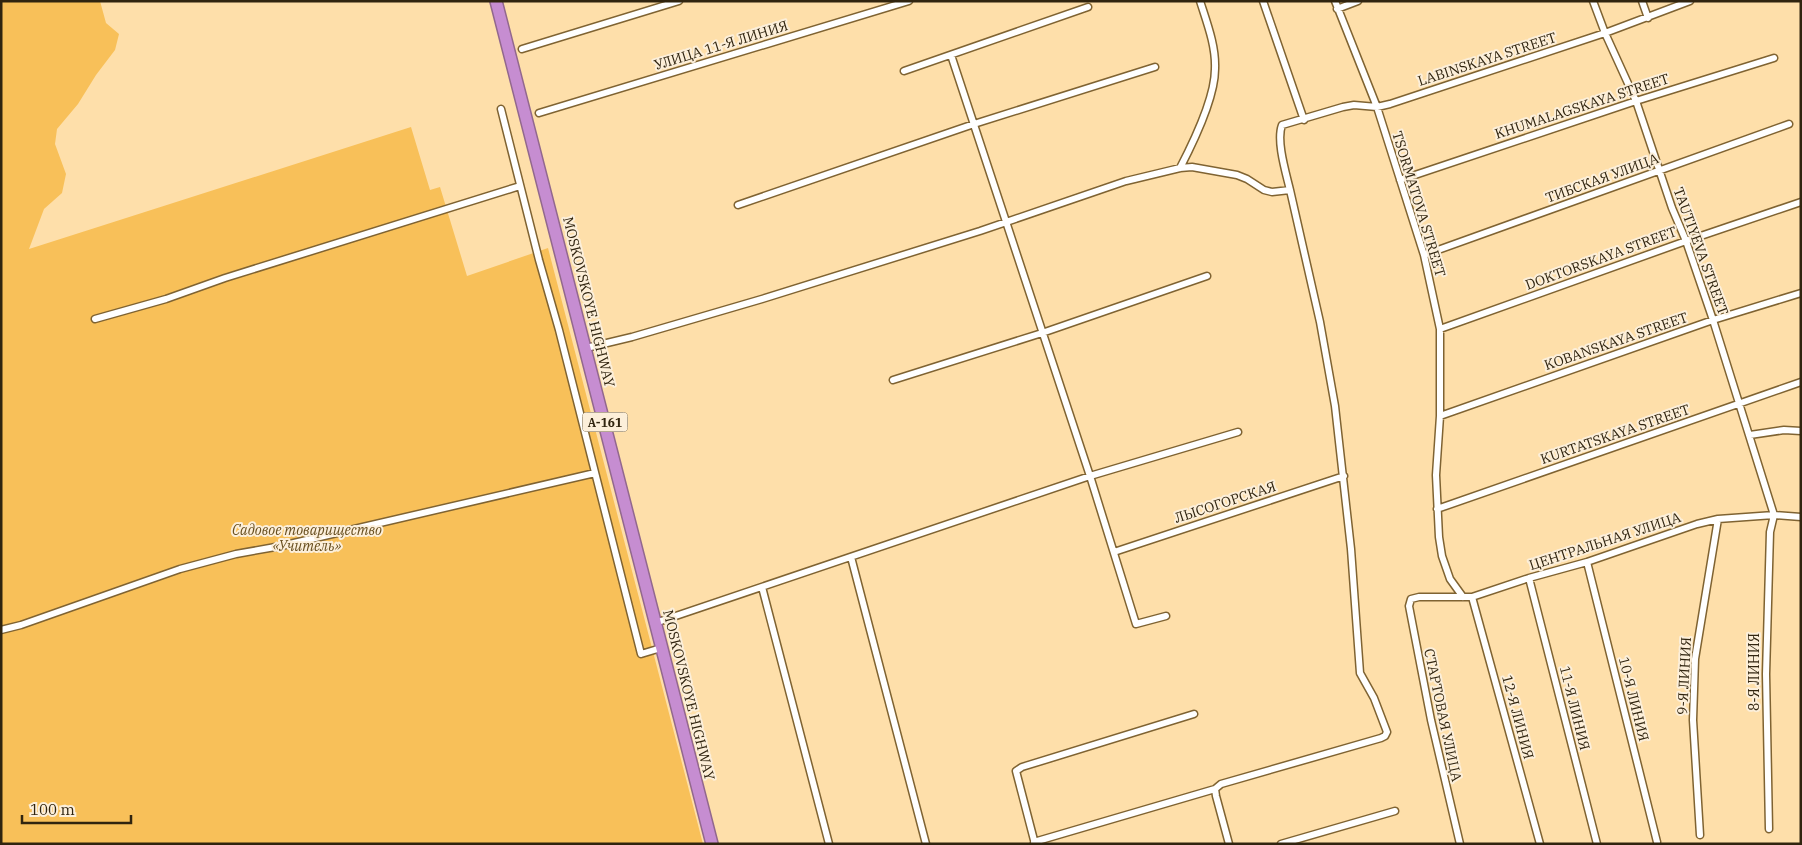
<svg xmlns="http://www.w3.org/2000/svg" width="1802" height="845" viewBox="0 0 1802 845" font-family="'IBM Plex Serif',serif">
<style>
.green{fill:#f8c059}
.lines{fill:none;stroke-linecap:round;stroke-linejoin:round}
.street-casing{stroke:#7f6332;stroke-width:9}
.highway-casing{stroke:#92688d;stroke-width:14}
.street{stroke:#fff;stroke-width:6}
.highway{stroke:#c68dd1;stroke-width:11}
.labels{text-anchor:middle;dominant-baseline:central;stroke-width:4;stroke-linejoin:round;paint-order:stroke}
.shield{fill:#fcefda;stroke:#6d614c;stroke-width:1}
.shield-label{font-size:12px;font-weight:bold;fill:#30240f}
.street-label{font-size:14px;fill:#30240f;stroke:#fcefda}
.park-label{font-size:14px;font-style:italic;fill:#684f20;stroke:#fcefda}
</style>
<rect width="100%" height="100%" fill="#fedfaa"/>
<path class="green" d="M1 1H100L106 23 119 34 115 50 96 75 78 104 57 129 55 144 66 174 62 193 44 209 29 249 411 127 430 190 440 187 467 276 548 248 703 844H1Z"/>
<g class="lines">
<g class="street-casing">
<path id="street" d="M1263 1 1304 120
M1335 1 1377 107 1424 255 1440 329V416L1436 475 1439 537 1442 556 1450 579 1463 597
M1593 1 1605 33 1636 101 1672 208 1686 241 1713 320 1774 515 1770 532 1766 674 1769 829
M1642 1 1648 18
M1337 9 1358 1
M522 49 679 1
M951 55 1090 476 1136 624 1166 616
M904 71 1088 7
M501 109 539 260 559 330 641 654 661 648
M539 113 909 1
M1180 168C1193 143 1215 97 1215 69 1216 46 1207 23 1200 1
M1400 180 1636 101 1774 58
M1290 190C1286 173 1276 141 1282 125L1343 107 1354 105 1377 107 1390 104 1605 33 1690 1
M738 205 974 124 1155 67
M1424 255 1789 124
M95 319 166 299 225 278 520 186
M1440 329 1686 241 1801 202
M586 348 632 337 762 299 980 231 1126 181 1180 168 1192 167 1237 175 1247 179 1264 190 1272 192 1290 190 1320 322 1335 406 1351 549 1360 673 1374 698 1387 732 1385 736 1381 738 1221 784 1215 789 1216 796 1229 844
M893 380 1042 333 1207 276
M1440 416 1713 320 1801 293
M1750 435 1784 430 1801 431
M1437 509 1801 382
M1114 552 1344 476
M851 557 926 844
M1587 562 1657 842
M1529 578 1597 844
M762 587 829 844
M1472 597 1540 844
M655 623 1090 476 1238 432
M1 630 21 625 180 569 236 554 281 546 595 473
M1700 835 1693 720 1695 659 1718 519
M1034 842 1215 789
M1035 844 1016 771 1022 767 1194 714
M1281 844 1395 811
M1460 844 1431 720 1409 606 1411 599 1419 597H1472L1529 578 1587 562 1697 524 1718 519 1774 515 1801 517"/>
</g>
<g class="highway-casing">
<path id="highway" d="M496 1 712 844"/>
</g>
<use href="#street" class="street"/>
<use href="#highway" class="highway"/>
</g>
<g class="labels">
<rect class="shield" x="582.5" y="412.5" width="45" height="19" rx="4"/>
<g class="shield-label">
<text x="605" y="422">А-161</text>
</g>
<g class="street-label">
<text transform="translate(721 45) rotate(-17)">УЛИЦА 11-Я ЛИНИЯ</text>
<text transform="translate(1487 59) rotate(-18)">LABINSKAYA STREET</text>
<text transform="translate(1582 106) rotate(-18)">KHUMALAGSKAYA STREET</text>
<text transform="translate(1602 178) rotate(-20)">ТИБСКАЯ УЛИЦА</text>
<text transform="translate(1419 204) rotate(73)">TSORMATOVA STREET</text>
<text transform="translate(1701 251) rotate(70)">TAUTIYEVA STREET</text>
<text transform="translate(1601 258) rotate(-20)">DOKTORSKAYA STREET</text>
<text transform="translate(589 302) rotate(76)">MOSKOVSKOYE HIGHWAY</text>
<text transform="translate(1616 341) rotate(-19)">KOBANSKAYA STREET</text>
<text transform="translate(1615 434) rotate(-19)">KURTATSKAYA STREET</text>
<text transform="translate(1225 502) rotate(-18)">ЛЫСОГОРСКАЯ</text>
<text transform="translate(1605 541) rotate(-18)">ЦЕНТРАЛЬНАЯ УЛИЦА</text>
<text transform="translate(1754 672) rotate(-90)">8-Я ЛИНИЯ</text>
<text transform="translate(1684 676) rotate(-87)">9-Я ЛИНИЯ</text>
<text transform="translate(689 695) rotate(76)">MOSKOVSKOYE HIGHWAY</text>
<text transform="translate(1634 699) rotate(76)">10-Я ЛИНИЯ</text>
<text transform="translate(1575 708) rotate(76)">11-Я ЛИНИЯ</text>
<text transform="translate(1443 715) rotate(78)">СТАРТОВАЯ УЛИЦА</text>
<text transform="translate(1518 717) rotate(75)">12-Я ЛИНИЯ</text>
</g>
<g class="park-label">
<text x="307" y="530">Садовое товарищество<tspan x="307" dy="16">«Учитель»</tspan></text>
</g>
</g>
<rect width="1802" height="845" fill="none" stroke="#30240f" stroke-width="5"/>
<path d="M22 815v8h109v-8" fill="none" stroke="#30240f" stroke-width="2.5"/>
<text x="30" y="815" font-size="15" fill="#30240f" stroke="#fcefda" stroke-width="4" paint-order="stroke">100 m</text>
</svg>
